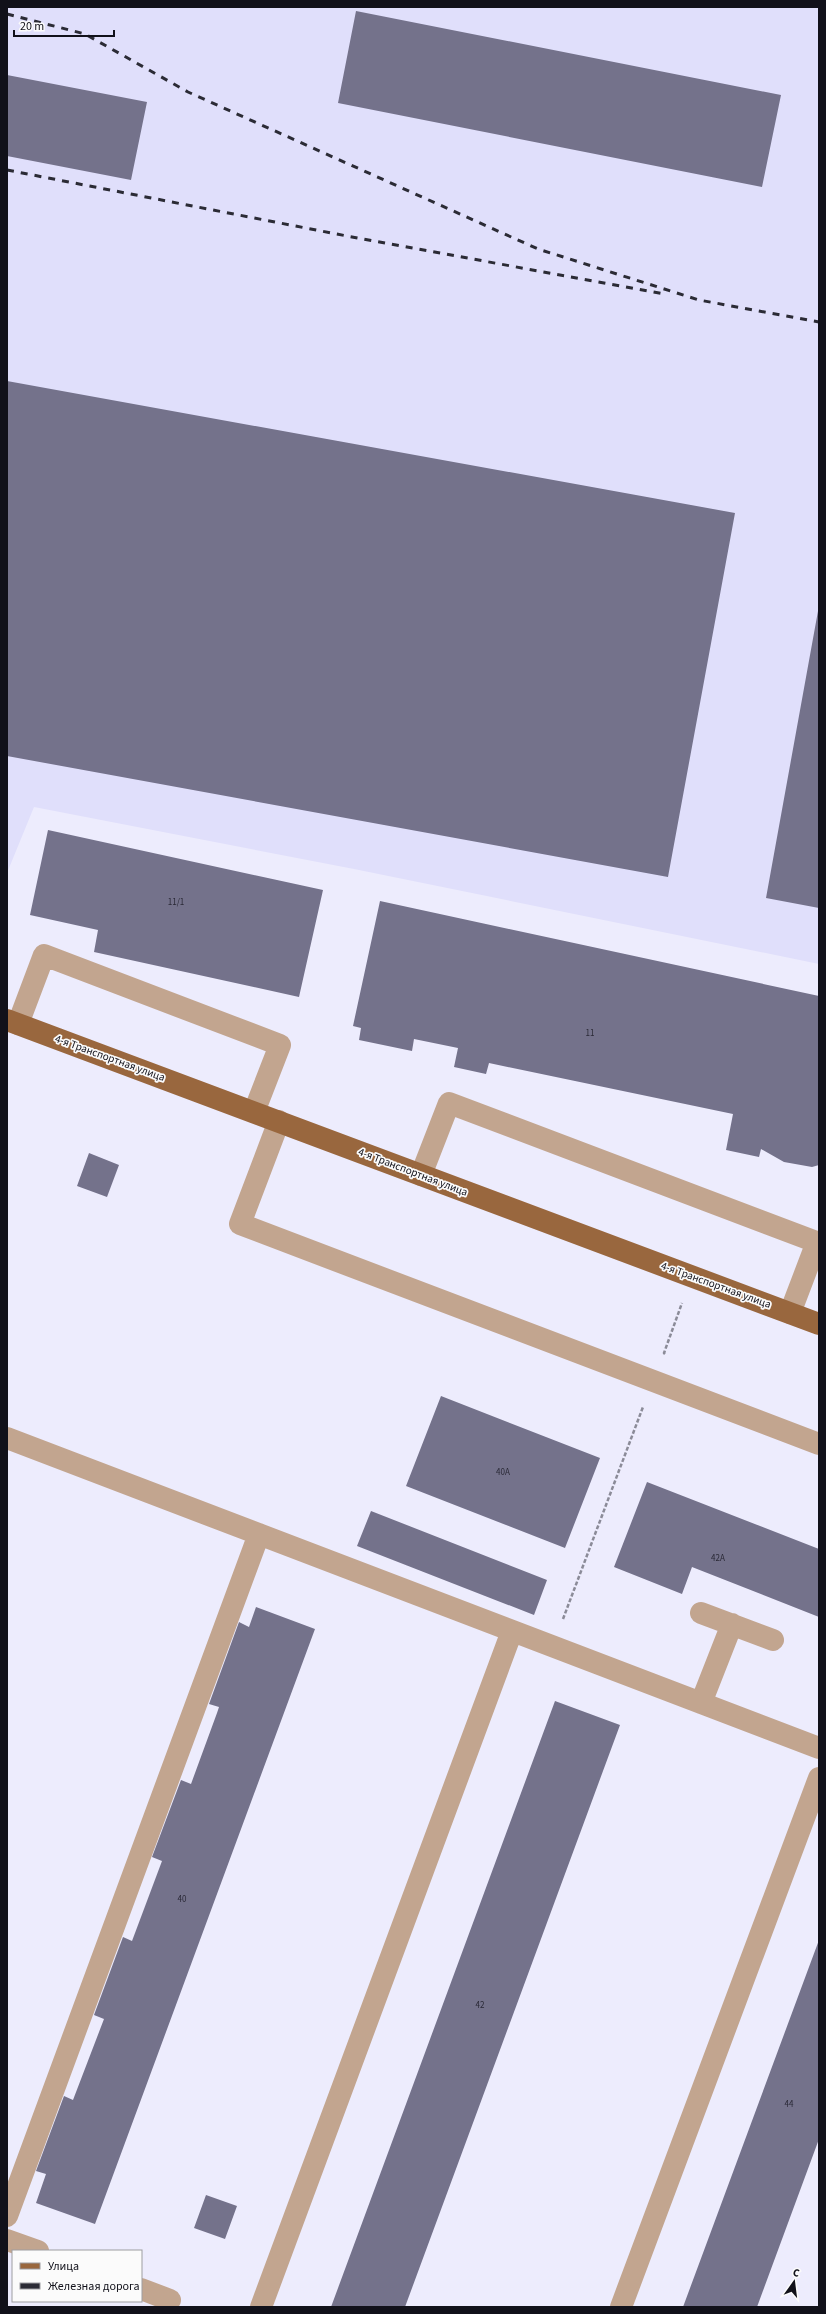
<svg xmlns="http://www.w3.org/2000/svg" width="826" height="2314" viewBox="0 0 826 2314" font-family="'Source Sans 3',sans-serif">
<style>
.built{fill:#e0dffb}
.building{fill:#74728b}
.lines{fill:none;stroke-linecap:round;stroke-linejoin:round}
.path{stroke:#8b8b98;stroke-width:2.5;stroke-dasharray:4 2;stroke-linecap:butt}
.minor{stroke:#c2a58f;stroke-width:22}
.major{stroke:#99673e;stroke-width:22}
.rail{stroke:#2b2b35;stroke-width:3;stroke-dasharray:7 7;stroke-linecap:butt}
.labels{text-anchor:middle;dominant-baseline:central;stroke-width:3.5;stroke-linejoin:round;paint-order:stroke}
.number-label{font-size:9px;fill:#2a2936}
.street-label{font-size:11px;fill:#11111a;stroke:#fbfbfb}
</style>
<rect width="100%" height="100%" fill="#edecfd"/>
<path class="built" d="M7 7H819V964L354 869 34 807 7 873Z"/>
<path class="building" d="M356 11 781 95 762 187 338 103Z
M7 75 147 102 131 180 7 156Z
M7 381 735 513 668 877 7 756Z
M818 611H819V908L766 898Z
M48 830 323 890 299 997 94 952 98 930 30 915Z
M380 901 819 996V1165L812 1167 784 1162 761 1149 759 1157 726 1150 733 1114 489 1063 486 1074 454 1067 458 1048 414 1039 412 1051 359 1040 361 1028 353 1026Z
M89 1153 119 1165 107 1197 77 1186Z
M441 1396 600 1458 565 1548 406 1486Z
M647 1482 819 1549V1617L692 1567 682 1594 614 1567Z
M371 1511 547 1580 534 1615 357 1546Z
M256 1607 315 1629 95 2224 36 2203 46 2174 36 2171 64 2096 73 2100 104 2019 94 2015 123 1937 132 1941 162 1861 152 1857 181 1780 191 1784 217 1713 219 1707 209 1704 239 1622 249 1627Z
M555 1701 620 1725 405 2307H331Z
M819 1940V2139L757 2307H683Z
M206 2195 237 2206 225 2239 194 2228Z"/>
<g class="lines">
<path class="path" d="M665 1354 664 1353 682 1303
M563 1619 643 1407"/>
<path class="minor" d="M18 1024 44 955 280 1045 254 1112
M279 1121 240 1224 819 1444
M421 1175 449 1103 819 1243
M790 1313 817 1242
M7 1438 819 1748
M701 1613 773 1640
M701 1703 732 1624
M7 2216 259 1534
M7 2240 38 2251
M141 2289 170 2300
M261 2307 512 1631
M621 2307 819 1778"/>
<path class="major" d="M7 1020 819 1324"/>
<path class="rail" d="M7 14 85 34 188 92 538 249 699 300 819 322
M7 170 347 236 664 294"/>
</g>
<g class="labels">
<g class="number-label">
<text x="176" y="902">11/1</text>
<text x="590" y="1033">11</text>
<text x="503" y="1472">40А</text>
<text x="718" y="1558">42А</text>
<text x="182" y="1899">40</text>
<text x="480" y="2005">42</text>
<text x="789" y="2104">44</text>
</g>
<g class="street-label">
<text transform="translate(110 1058) rotate(20)">4-я Транспортная улица</text>
<text transform="translate(413 1172) rotate(21)">4-я Транспортная улица</text>
<text transform="translate(716 1285) rotate(20)">4-я Транспортная улица</text>
</g>
</g>
<rect width="826" height="2314" fill="none" stroke="#11111a" stroke-width="16"/>
<rect x="12" y="2250" width="130" height="52" fill="#fbfbfb" stroke="#9d9da1"/>
<rect x="20" y="2263" width="20" height="6" fill="#99673e" stroke="#9d9da1"/>
<text x="48" y="2270" font-size="12" fill="#11111a">Улица</text>
<rect x="20" y="2283" width="20" height="6" fill="#2b2b35" stroke="#9d9da1"/>
<text x="48" y="2290" font-size="12" fill="#11111a">Железная дорога</text>
<g transform="translate(794 2282) rotate(14)" stroke="#fbfbfb" stroke-width="3" paint-order="stroke">
<path d="M0-3L7 15L0 10L-7 15Z" fill="#11111a"/>
<text y="-6" font-size="11" font-weight="bold" text-anchor="middle" fill="#11111a">С</text>
</g>
<path d="M14 30v6h100v-6" fill="none" stroke="#11111a" stroke-width="2"/>
<text x="20" y="30" font-size="12" fill="#11111a" stroke="#fbfbfb" stroke-width="3" paint-order="stroke">20 m</text>
</svg>
